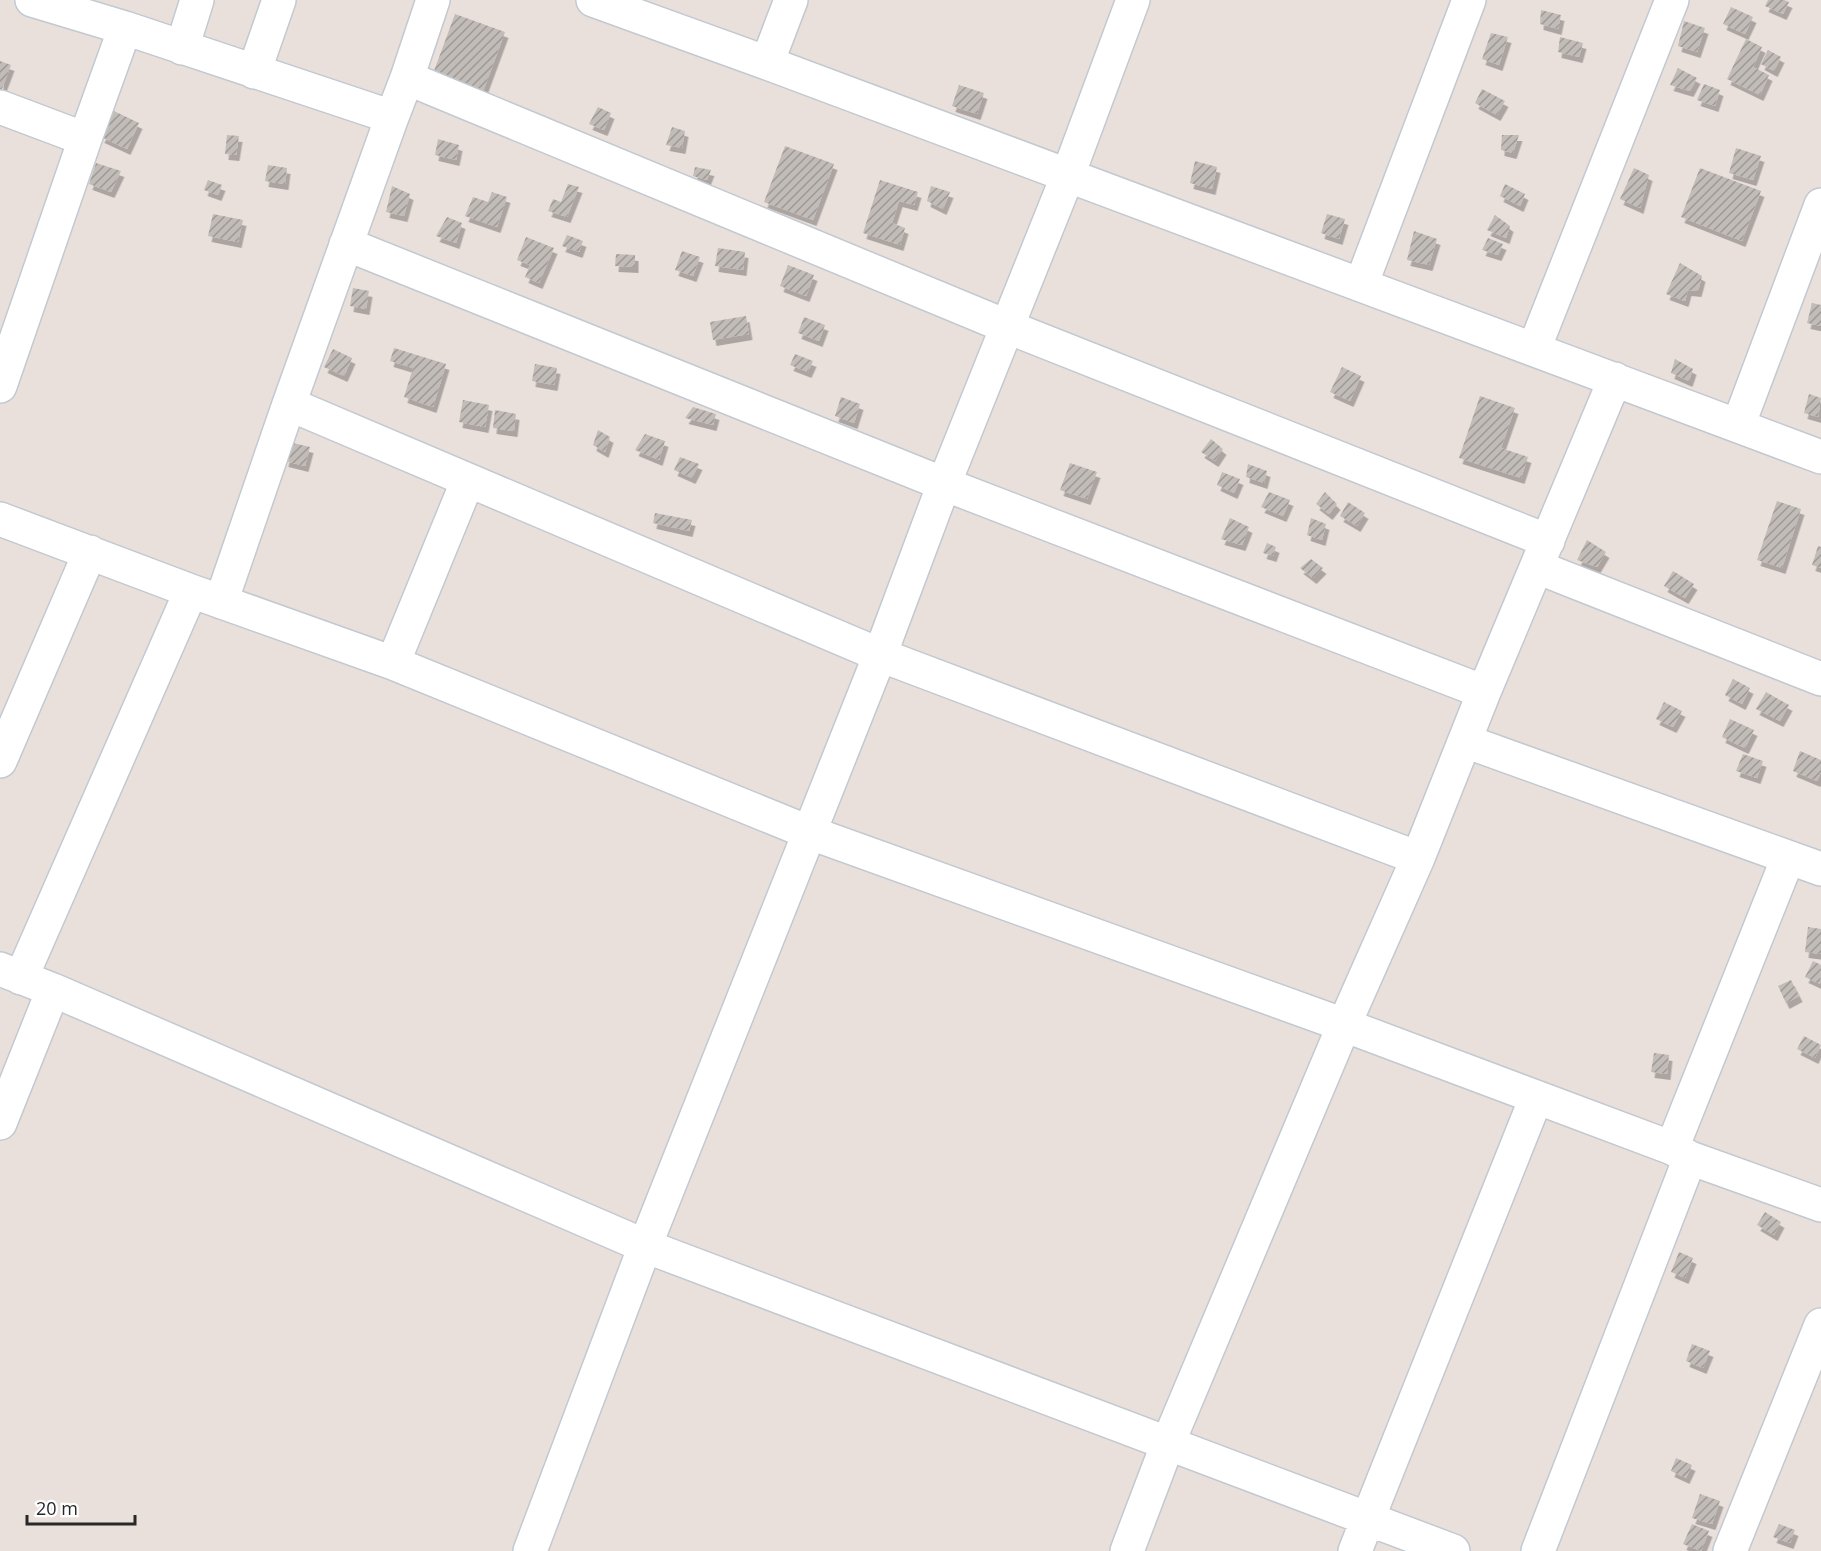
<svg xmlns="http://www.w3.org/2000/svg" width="1821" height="1551" viewBox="0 0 1821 1551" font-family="'Open Sans',sans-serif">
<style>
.building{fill:url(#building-hatch);filter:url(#shadow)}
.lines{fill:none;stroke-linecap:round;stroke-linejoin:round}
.minor-casing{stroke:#c3c9d0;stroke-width:36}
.minor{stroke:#fff;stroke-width:33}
</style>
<defs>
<pattern id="building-hatch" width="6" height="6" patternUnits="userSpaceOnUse" patternTransform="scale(1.5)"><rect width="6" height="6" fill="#c1bcb7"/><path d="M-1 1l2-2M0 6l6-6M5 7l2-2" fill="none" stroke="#9d9995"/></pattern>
<filter id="shadow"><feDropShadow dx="3.5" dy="6" stdDeviation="0" flood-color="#0004"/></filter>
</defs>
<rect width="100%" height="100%" fill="#e9e0dc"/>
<path class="building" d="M1768 0H1784L1789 2 1783 14 1765 6Z
M1731 7 1753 17 1745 34 1723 24Z
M1541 10 1561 15 1558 29 1540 24Z
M455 14 505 32 481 97 431 79Z
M1684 21 1705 28 1697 52 1678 46Z
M1491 33 1508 37 1499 65 1482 59Z
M1560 37 1583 43 1579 57 1558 52Z
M1746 39 1762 47 1753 67 1769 75 1760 95 1727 79Z
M1768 50 1781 57 1774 71 1761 64Z
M0 61 11 65 0 94Z
M1678 68 1697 78 1690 91 1670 85Z
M1704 84 1720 90 1715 106 1697 100Z
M959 85 984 93 977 114 952 106Z
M1482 89 1505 101 1497 115 1475 103Z
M598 107 611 113 604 130 589 124Z
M114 111 139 123 127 149 101 137Z
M672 127 685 131 682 148 666 145Z
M227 135 239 136 236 155 225 154Z
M1502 135H1519L1513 153 1501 150Z
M438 139 459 145 456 160 435 155Z
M785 146 834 164 813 220 764 202Z
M1736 148 1761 156 1753 180 1729 173Z
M1195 161 1217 167 1212 189 1190 183Z
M96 163 121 171 111 192 89 184Z
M268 165 287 168 285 184 265 181Z
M695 167 711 170 707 180 693 176Z
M1634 168 1649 175 1640 208 1620 199Z
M1700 168 1761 191 1742 241 1681 217Z
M208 180 222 185 218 195 204 190Z
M880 180 918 192 914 205 899 201 892 223 905 228 900 245 863 233Z
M568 184 579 187 567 217 548 211 553 199 561 202Z
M1505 184 1525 194 1520 206 1500 196Z
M392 186 410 194 404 216 386 212Z
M931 186 950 192 943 209 927 201Z
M492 192 507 197 497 227 465 216 473 197 488 202Z
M213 214 243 220 238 242 208 236Z
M1327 214 1345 219 1339 239 1321 233Z
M1495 215 1510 226 1506 238 1487 230Z
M447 217 462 223 456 243 436 236Z
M1414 231 1437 239 1429 265 1407 260Z
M567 235 583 241 579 252 562 246Z
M526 237 554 248 539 283 525 277 530 265 517 260Z
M1488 238 1503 244 1498 255 1482 250Z
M718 248 745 252 743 270 715 266Z
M682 251 700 257 693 276 675 270Z
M616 254 635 255V267L615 266Z
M1680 263 1702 276 1698 291 1688 290 1685 301 1666 294Z
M788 265 814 275 806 296 780 286Z
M353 288 369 291 366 309 350 306Z
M1812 303 1821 305V326L1807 323Z
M746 316 749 334 713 340 710 322Z
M804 317 825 325 819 341 798 333Z
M394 348 446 364 433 407 404 397 413 368 390 361Z
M333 349 352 358 344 376 324 367Z
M795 354 813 361 808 372 790 365Z
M1675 359 1693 369 1689 381 1671 373Z
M535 364 557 368 554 385 532 381Z
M1342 367 1361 376 1350 401 1330 392Z
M1809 394 1821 398 1818 417 1804 413Z
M1480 396 1515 408 1501 448 1528 457 1521 478 1459 458Z
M841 397 860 404 854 423 835 416Z
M463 400 489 405 485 427 459 422Z
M693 407 716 414 713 425 685 418Z
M495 410 516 414 514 431 493 428Z
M598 430 610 437 605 452 593 445Z
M645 434 665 441 659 460 635 450Z
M1211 439 1223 449 1215 461 1201 452Z
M289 442 310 447 305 466 285 461Z
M680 457 699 464 692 478 674 470Z
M1070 463 1097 472 1087 499 1060 490Z
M1248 464 1267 471 1264 483 1246 477Z
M1222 472 1240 479 1234 493 1217 485Z
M1269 492 1290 500 1283 516 1261 507Z
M1325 492 1337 504 1329 514 1316 504Z
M1777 501 1801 509 1782 568 1757 560Z
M1348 502 1365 513 1357 526 1340 516Z
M655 513 692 520 689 531 653 523Z
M1230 518 1249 527 1242 545 1221 539Z
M1311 518 1326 524 1322 540 1307 535Z
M1587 540 1606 552 1597 567 1577 560Z
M1267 543 1276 547 1273 556 1263 553Z
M1818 546 1821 547V568L1812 565Z
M1311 559 1323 568 1313 578 1300 568Z
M1673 571 1694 584 1685 598 1664 586Z
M1733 679 1750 688 1742 704 1725 695Z
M1766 692 1789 705 1780 721 1756 709Z
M1664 702 1682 711 1673 727 1656 719Z
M1730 719 1754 730 1745 748 1722 737Z
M1800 751 1821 760V772L1817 781 1793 771Z
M1743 754 1763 761 1757 778 1736 771Z
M1808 927 1821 929V954L1805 952Z
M1813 961 1821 965 1820 984 1805 977Z
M1791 980 1799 996 1786 1003 1778 986Z
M1804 1036 1821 1045 1815 1058 1797 1049Z
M1654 1053 1669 1055 1667 1074 1651 1072Z
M1765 1212 1781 1222 1774 1235 1757 1225Z
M1679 1252 1693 1258 1685 1278 1671 1272Z
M1692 1344 1710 1351 1703 1368 1686 1361Z
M1676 1458 1692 1465 1686 1478 1671 1471Z
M1700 1494 1720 1501 1712 1524 1692 1518Z
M1692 1524 1709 1531 1701 1551 1683 1544Z
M1779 1524 1795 1530 1790 1543 1773 1537Z"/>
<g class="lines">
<g class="minor-casing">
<path id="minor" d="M32 0 125 28 392 117
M593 0 767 63 1821 457
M182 48 197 0
M767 63 791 0
M254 72 279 0
M407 78 1008 327 1548 541
M0 107 85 139
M346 244 944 484 1484 692
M1361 285 1469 0
M1534 349 1672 0
M0 386 85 139 125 28
M289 404 880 655 1418 858
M1738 426 1821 205
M0 519 191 591 393 663 808 832 1344 1025 1672 1148 1690 1158 1821 1205
M1537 567 1821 679
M221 602 289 404 392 117 407 78 433 0
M393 663 468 480
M1465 741 1821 869
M0 761 90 552
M0 969 53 990 645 1246 1453 1551
M21 978 191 591
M0 1123 53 990
M1672 1148 1788 858
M530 1551 645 1246 880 655 944 484 1068 175 1133 0
M1127 1551 1168 1443 1344 1025 1418 858 1484 692 1615 379
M1355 1551 1536 1098
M1538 1551 1690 1158
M1730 1551 1821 1325"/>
</g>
<use href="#minor" class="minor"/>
</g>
<path d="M27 1515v9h108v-9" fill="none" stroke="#282828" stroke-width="3"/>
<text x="36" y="1515" font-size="18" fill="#282828" stroke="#ffffff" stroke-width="4.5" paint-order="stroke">20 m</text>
</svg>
